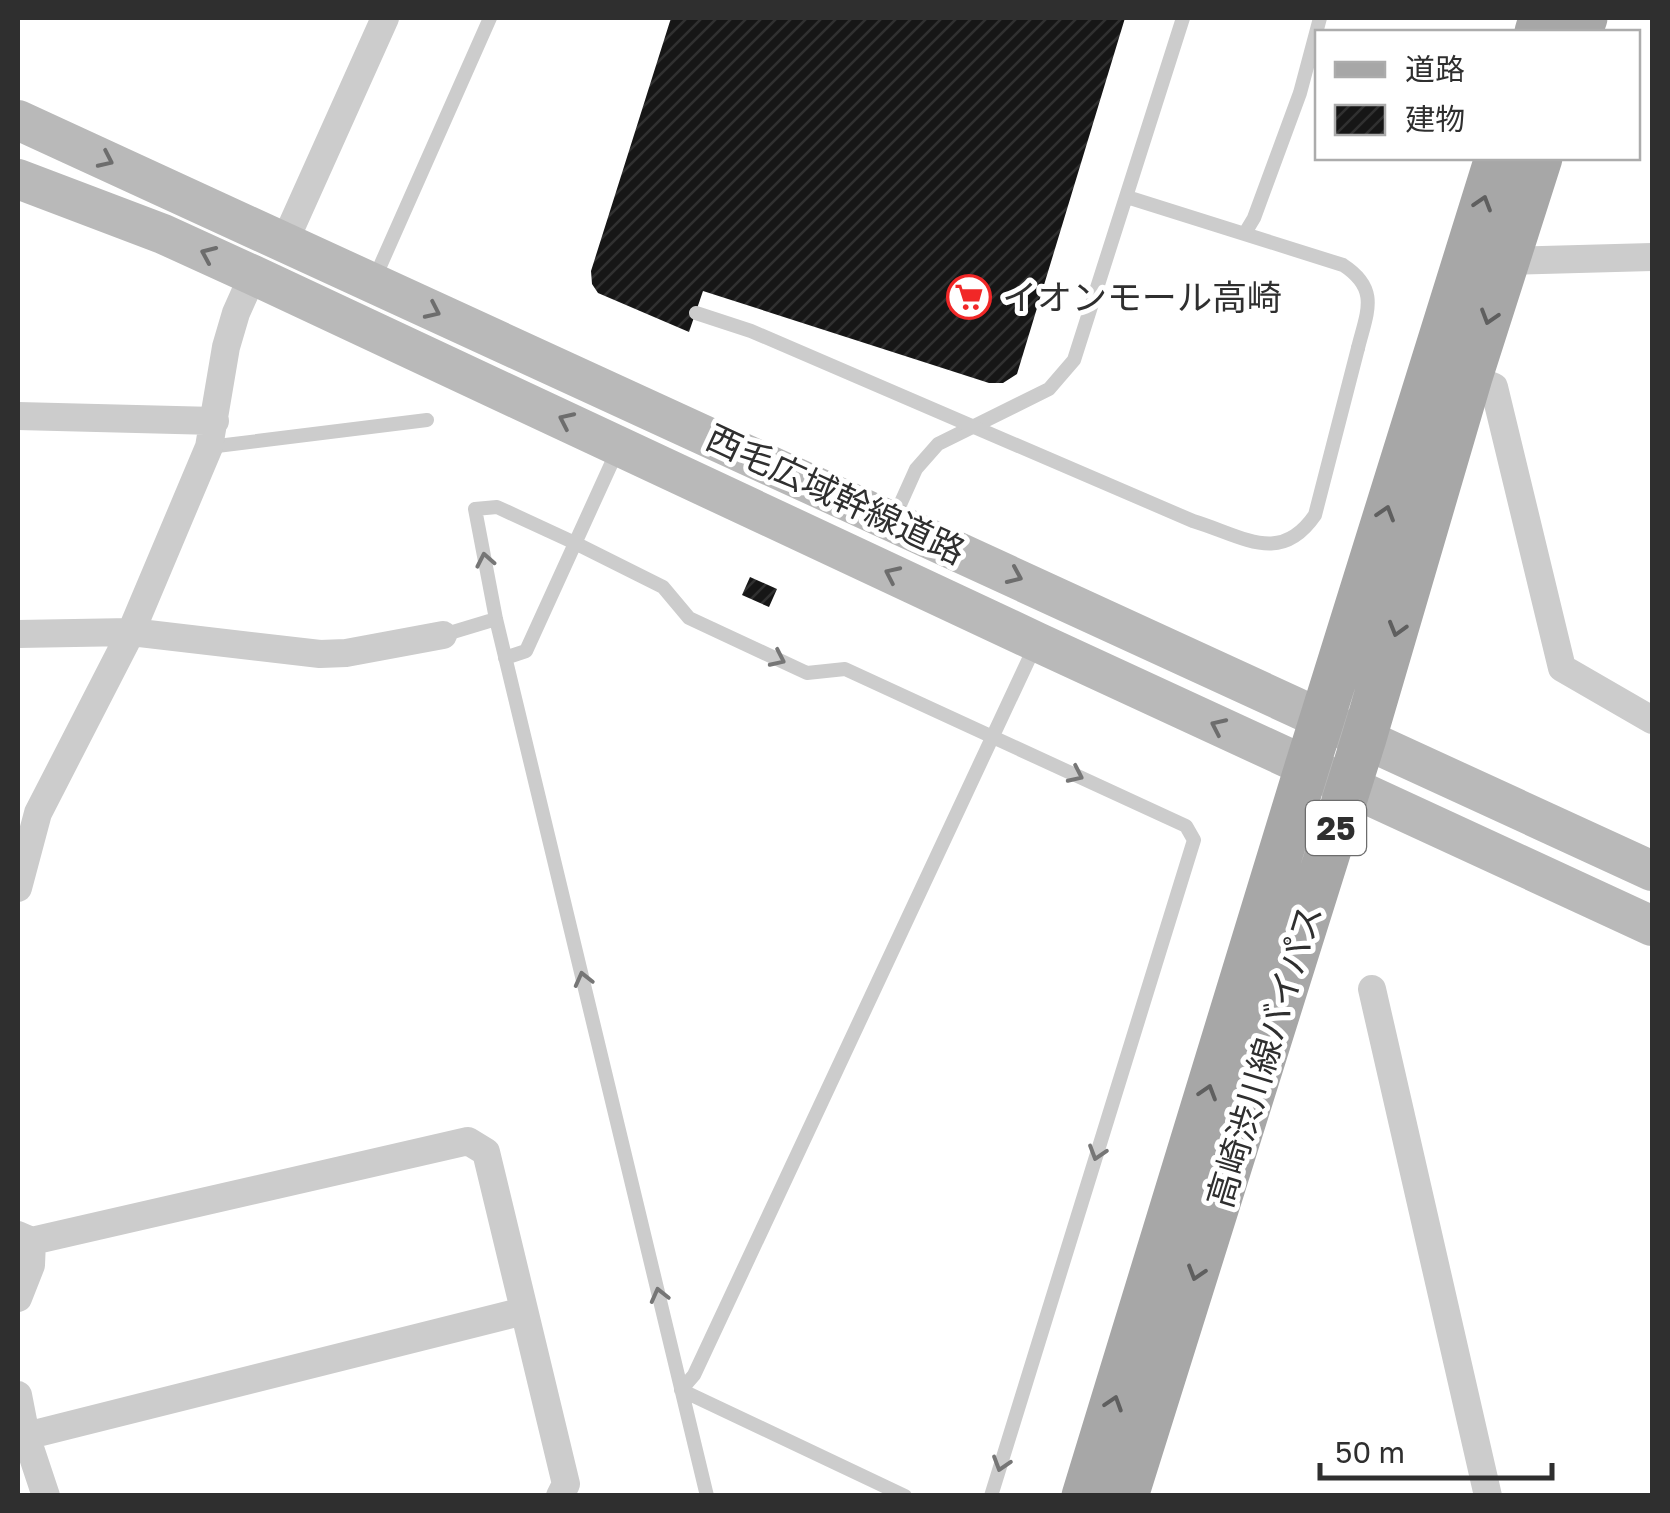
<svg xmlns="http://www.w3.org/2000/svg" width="1670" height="1513" viewBox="0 0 1670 1513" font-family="'Golos Text','Noto Sans JP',sans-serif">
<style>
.building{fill:url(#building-hatch)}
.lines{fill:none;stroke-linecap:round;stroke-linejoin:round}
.lane{stroke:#ccc;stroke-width:14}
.street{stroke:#ccc;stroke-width:28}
.secondary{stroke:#b9b9b9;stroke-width:40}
.primary{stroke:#a7a7a7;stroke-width:45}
.lane-bridge{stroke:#ccc;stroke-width:14}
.oneway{stroke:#6d6d6d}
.oneway2{stroke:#5f5f5f}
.oneway3{stroke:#767676}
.labels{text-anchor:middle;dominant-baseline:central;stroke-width:10;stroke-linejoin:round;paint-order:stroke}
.shield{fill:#fff;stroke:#6d6d6d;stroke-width:2.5}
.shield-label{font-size:32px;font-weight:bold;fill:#2f2f2f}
.poi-label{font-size:35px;fill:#2f2f2f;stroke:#fff;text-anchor:start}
.street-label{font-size:35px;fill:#2f2f2f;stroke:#fff}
</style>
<defs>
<pattern id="building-hatch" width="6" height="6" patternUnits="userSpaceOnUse" patternTransform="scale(2.5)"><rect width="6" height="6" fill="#161616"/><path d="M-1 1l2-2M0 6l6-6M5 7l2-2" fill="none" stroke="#303030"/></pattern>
</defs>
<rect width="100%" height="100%" fill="#fff"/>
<path class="building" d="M671 18H1125L1017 374 1003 383H989L703 291 689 332 598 293 592 284 591 271Z
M750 577 777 589 769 607 742 595Z"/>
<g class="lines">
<path class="lane" d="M1127 197 1343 265C1380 289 1367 312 1358 348
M1245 233 1254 218 1300 93 1320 18
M373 282 490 18
M209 447 427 420
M894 518 916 469 938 444 1049 389 1074 360 1183 18
M443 635 496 619
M505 658 526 651 618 449
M681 1390 694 1375 1035 646
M681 1390 905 1496
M707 1496 496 619 475 509 497 507 575 543 663 587 689 618 807 673 845 669 1186 826 1194 840 991 1496"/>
<path class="street" d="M284 243 385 18
M1507 261 1652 257
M1470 377 1494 387 1562 668 1652 720
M18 416 215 421
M18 634 131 632 320 654 346 653 443 635
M18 888 38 813 131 632 209 447 226 347 236 313 253 275
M1372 989 1488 1496
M18 1235 32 1241 468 1141 486 1152 566 1484 560 1496
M18 1298 31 1265 32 1241
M18 1395 26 1436 46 1496
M26 1436 524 1311"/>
<path class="secondary" d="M18 120 1652 871
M18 179 163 234 253 275 1037 642 1652 926"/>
<path class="primary" d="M1537 32 1541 18
M1580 32 1585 18
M1084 1496 1307 767 1497 158
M1126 1496 1364 738 1470 377 1540 158"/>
<path class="lane-bridge" d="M696 313 751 331 1193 521C1243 536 1280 566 1315 515L1358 348"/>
</g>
<defs><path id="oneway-chevron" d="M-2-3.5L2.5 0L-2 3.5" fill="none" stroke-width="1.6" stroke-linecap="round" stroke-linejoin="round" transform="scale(2.5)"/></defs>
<g class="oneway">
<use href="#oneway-chevron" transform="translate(106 160) rotate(25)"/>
<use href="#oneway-chevron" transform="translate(208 254) rotate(-156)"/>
<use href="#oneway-chevron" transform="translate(433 311) rotate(25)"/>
<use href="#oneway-chevron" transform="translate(566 420) rotate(-155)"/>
<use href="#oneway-chevron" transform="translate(892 574) rotate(-155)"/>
<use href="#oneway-chevron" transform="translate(1015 576) rotate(24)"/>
<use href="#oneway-chevron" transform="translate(1218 726) rotate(-155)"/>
</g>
<g class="oneway2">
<use href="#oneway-chevron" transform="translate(1483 203) rotate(-73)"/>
<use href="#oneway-chevron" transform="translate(1489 317) rotate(107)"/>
<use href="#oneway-chevron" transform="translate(1386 513) rotate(-73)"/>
<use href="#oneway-chevron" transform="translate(1397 629) rotate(106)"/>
<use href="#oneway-chevron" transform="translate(1208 1092) rotate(-73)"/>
<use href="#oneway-chevron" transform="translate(1196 1273) rotate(107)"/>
<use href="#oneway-chevron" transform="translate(1114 1403) rotate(-72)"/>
</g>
<g class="oneway3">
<use href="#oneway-chevron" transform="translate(485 560) rotate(-101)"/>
<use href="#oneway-chevron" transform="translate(778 659) rotate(25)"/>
<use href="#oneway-chevron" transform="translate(1076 775) rotate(25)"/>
<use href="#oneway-chevron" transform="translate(583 979) rotate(-104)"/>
<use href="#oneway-chevron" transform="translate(1097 1153) rotate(107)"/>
<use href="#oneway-chevron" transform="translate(659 1295) rotate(-104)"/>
<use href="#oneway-chevron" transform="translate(1001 1464) rotate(107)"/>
</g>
<defs>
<g id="supermarket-ring" transform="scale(2.25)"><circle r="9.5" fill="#fff" stroke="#f12727" stroke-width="1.5"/><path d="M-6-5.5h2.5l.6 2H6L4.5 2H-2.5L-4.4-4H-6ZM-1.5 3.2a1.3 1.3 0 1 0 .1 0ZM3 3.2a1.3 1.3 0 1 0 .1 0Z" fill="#f12727"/></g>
</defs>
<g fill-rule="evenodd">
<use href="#supermarket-ring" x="969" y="297"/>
</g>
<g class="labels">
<rect class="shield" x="1306" y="801" width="60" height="54" rx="8"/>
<g class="shield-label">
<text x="1336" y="828">25</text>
</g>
<g class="poi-label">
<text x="1002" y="297">イオンモール高崎</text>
</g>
<g class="street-label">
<text transform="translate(836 494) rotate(25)">西毛広域幹線道路</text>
<text transform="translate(1264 1056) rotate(-73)">高崎渋川線バイパス</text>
</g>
</g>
<rect width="1670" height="1513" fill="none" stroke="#2f2f2f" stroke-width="40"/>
<rect x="1315" y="30" width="325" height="130" fill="#ffffff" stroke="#acacac" stroke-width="2.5"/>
<rect x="1335" y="62" width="50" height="15" fill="#a7a7a7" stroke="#acacac" stroke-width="2.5"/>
<text x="1405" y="80" font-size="30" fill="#2f2f2f">道路</text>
<rect x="1335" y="105" width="50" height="30" fill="url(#building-hatch)" stroke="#acacac" stroke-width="2.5"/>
<text x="1405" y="130" font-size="30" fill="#2f2f2f">建物</text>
<path d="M1320 1463v15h232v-15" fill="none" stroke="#2f2f2f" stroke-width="5"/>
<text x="1335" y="1463" font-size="30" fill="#2f2f2f" stroke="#ffffff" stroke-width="8" paint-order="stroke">50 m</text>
</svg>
